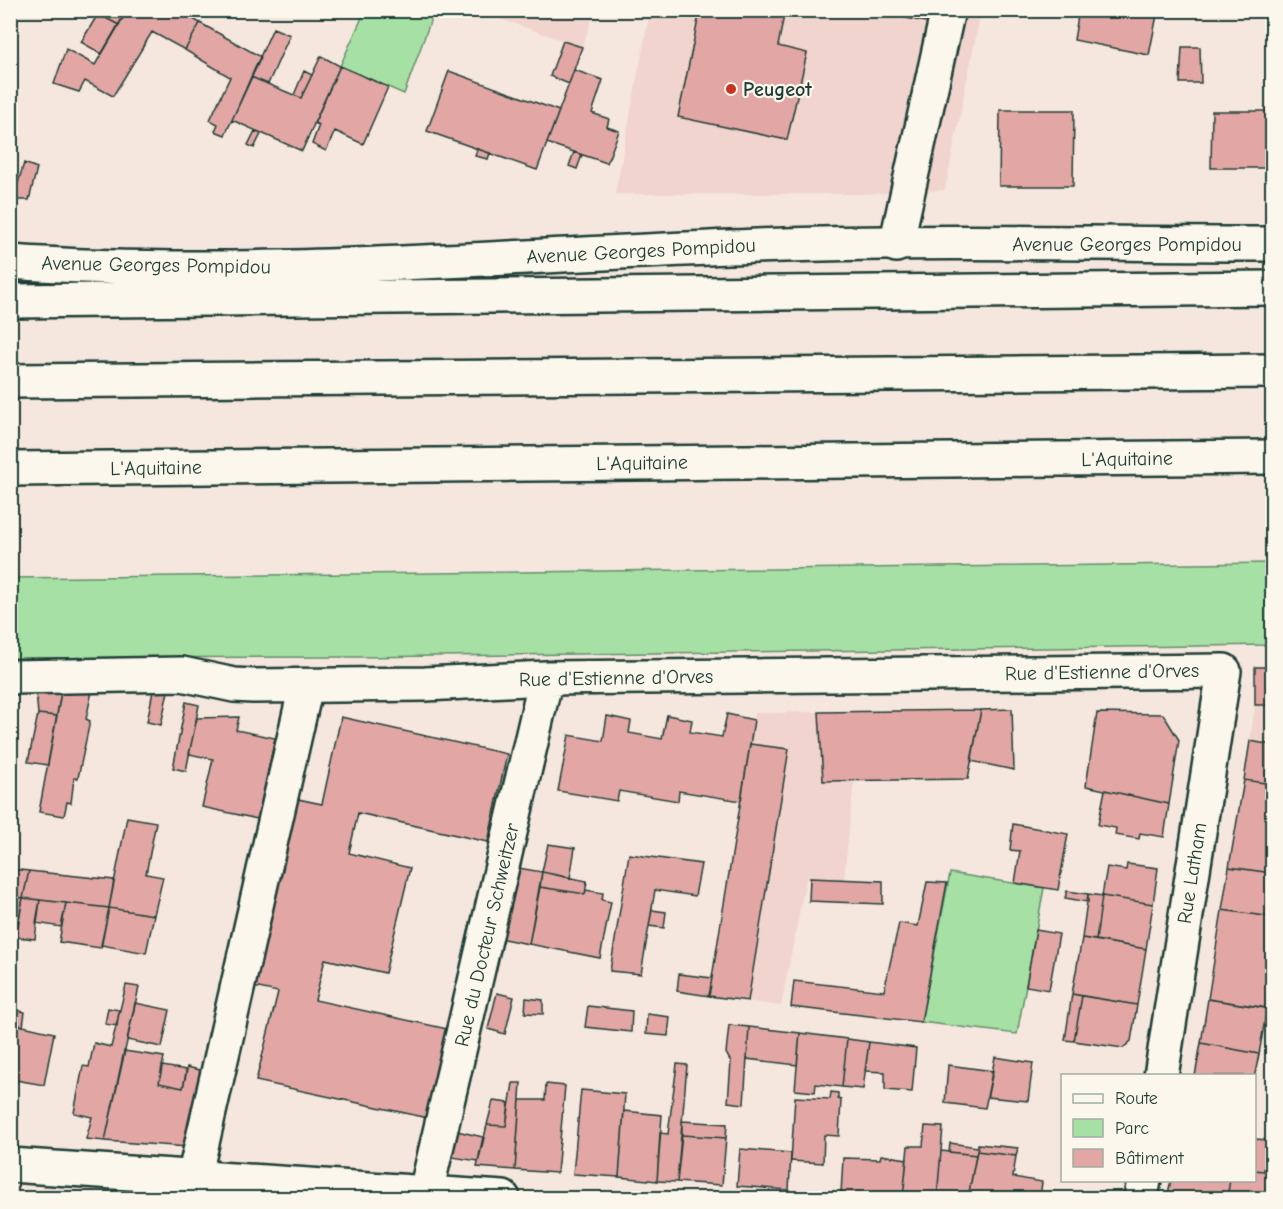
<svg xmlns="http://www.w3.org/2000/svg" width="1283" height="1209" viewBox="0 0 1283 1209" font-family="'Comic Neue',sans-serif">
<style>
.built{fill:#f0d4cd}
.green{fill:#a7e0a5;stroke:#638e6c;stroke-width:1.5}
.building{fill:#e2a7a5;stroke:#1f3d34;stroke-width:1.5}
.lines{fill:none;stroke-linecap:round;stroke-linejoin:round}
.minor-casing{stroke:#1f3d34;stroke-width:38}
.major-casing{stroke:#1f3d34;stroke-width:38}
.highway-casing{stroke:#1f3d34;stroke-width:38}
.minor{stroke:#fbf7ec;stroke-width:33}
.major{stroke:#fbf7ec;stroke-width:33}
.highway{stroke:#fbf7ec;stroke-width:33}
.poi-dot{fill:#c8321e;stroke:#fbf7ec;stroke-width:2}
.labels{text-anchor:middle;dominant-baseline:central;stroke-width:4.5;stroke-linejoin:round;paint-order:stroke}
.poi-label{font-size:20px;font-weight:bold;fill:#1f3d34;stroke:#fbf7ec;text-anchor:start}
.street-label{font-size:20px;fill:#1f3d34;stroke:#fbf7ec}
</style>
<rect width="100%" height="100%" fill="#f6e7de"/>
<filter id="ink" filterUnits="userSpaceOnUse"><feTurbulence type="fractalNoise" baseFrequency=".0167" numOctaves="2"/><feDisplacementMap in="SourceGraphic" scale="12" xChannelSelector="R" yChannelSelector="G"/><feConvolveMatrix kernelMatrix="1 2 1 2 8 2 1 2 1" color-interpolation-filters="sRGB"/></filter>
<g filter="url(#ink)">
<path class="built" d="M477 11H595L582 47Z
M650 11H981L945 190 863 194H615Z
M1255 667H1272V784L1244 780 1255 705Z
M819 712 823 781H854L844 879H806L781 1006 709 996 755 713Z"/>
<path class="green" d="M365 11H434L404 94 340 66Z
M1272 563V645L357 657 11 658V578Z
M950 873 1044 888 1017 1034 921 1022Z"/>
<path class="building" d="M100 10H127L119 25 98 14Z
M127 10H179L200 23 185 50 152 32 113 96 85 81 79 92 54 84 66 49 95 65Z
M700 10H785L778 46 807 53 787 140 678 117Z
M898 10H932L930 23 897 16Z
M1079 10H1158L1149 55 1074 40Z
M98 14 119 25 102 54 81 42Z
M200 23 261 57 225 135 215 131 218 124 210 120 230 77 185 50Z
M273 28 290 35 268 84 251 77Z
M563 41 582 47 569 84 550 76Z
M1182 47H1200L1201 83H1180Z
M321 56 340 66 302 151 232 120 251 77 301 98Z
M340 66 388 87 363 144 335 131 326 151 312 144 319 125 314 123Z
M574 70 603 80 592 113 609 119 607 127 619 131 607 163 547 143Z
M304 71 312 75 301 98 294 95Z
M449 71 559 111 537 170 427 131Z
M1000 110H1074L1073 186H999Z
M1212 111H1272V168H1211Z
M255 131 261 134 254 148 248 145Z
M477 149 490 153 488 159 475 156Z
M574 152 582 155 577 169 569 166Z
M24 163 37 168 29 200H13Z
M1255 667H1272V705H1255Z
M92 691 86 719 90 721 78 778H74L71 803 67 802 64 816 39 812 61 692Z
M153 691H168L161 725 147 722Z
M61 692 57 716 38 714 36 693Z
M186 702 199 705 186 771 173 768Z
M1012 709 1014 770 971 761 981 710Z
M981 710 968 779 823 781 819 712Z
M1097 713 1163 714 1179 740 1169 804 1086 786Z
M38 714 57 716 48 765 28 762Z
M727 714 754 720 741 801 679 791 678 801 619 791 617 801 558 791 569 735 603 741 607 716 631 721 629 733 662 739 667 715 692 720 690 732 722 737Z
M239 717 236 730 275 738 258 819 202 807 213 759 189 754 197 718Z
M341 717 507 754 488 842 358 813 349 853 410 868 385 973 325 959 315 1000 452 1030 433 1119 256 1081 278 992 249 986 293 798 322 804Z
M1250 741 1272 745V784L1244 780Z
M750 744 789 749 748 1001 709 996Z
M1244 780 1272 784V873L1229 867Z
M1105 790 1169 804 1164 837 1140 833 1139 839 1115 835 1116 828 1098 825Z
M127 817 156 822 146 874 163 877 154 915 109 908Z
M1013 824 1068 834 1058 890 1015 883 1020 851 1010 850Z
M548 844 575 848 570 878 542 872Z
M629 854 701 864 695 896 655 890 641 974 610 971Z
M1127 864 1158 868 1153 904 1102 896 1107 867 1126 870Z
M507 866 542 872 529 944 494 937Z
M1229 867 1272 873V917L1222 910Z
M10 869 29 871 23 898 10 896Z
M29 871 114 880 109 908 23 898Z
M542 872 587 881 585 894 540 887Z
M810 878 883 881V904L809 901Z
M927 882 947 883 921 1022 791 1007 794 981 884 991 899 923 918 926Z
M540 887 585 894 586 890 603 893 602 900 611 902 600 958 529 944Z
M1067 891 1088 894V902L1065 898Z
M1088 894 1102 896 1096 940 1082 938Z
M10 896 23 898 17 926 10 925Z
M1102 896 1153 904 1146 949 1096 940Z
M23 898 40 900 35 939 16 937Z
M40 900 66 903 61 927 36 923Z
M66 903 109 908 101 948 59 942Z
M109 908 154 915 146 953 101 945Z
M652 910 666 912 664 928 649 926Z
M1222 910 1272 917V1009L1208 999Z
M1036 930 1059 934 1049 990 1026 986Z
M1082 938 1146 949 1137 1005 1072 994Z
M679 974 712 978 709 996 677 991Z
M126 985 139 987 105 1141 86 1139 92 1117 74 1113 83 1066 89 1067 94 1043 111 1047Z
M497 993 514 997 505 1034 488 1029Z
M1072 994 1082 996 1074 1041 1065 1040Z
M1082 996 1137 1005 1131 1041 1123 1048 1074 1041Z
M526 998 543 1000V1014L525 1013Z
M1208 999 1267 1008 1259 1054 1201 1043Z
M135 1003 170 1010 162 1047 127 1040Z
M588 1006 632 1011 631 1032 585 1027Z
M108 1008 119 1010 117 1026 105 1024Z
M10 1009 25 1012 23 1026 10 1023Z
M647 1014 670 1017 668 1036 646 1034Z
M10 1023 54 1033 44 1085 10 1079Z
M729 1025 749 1027 744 1104 728 1102 731 1062 726 1053Z
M749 1027 800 1033 797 1065 747 1059Z
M800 1033 847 1039 842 1087 816 1084 815 1092 795 1090Z
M847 1039 869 1042 863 1089 842 1087Z
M869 1042 916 1048 912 1092 885 1090V1072L865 1071Z
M1201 1043 1259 1054 1254 1079V1076H1195Z
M124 1051 164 1057 159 1083 183 1088 187 1067 204 1071 188 1147 105 1141Z
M995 1057 1033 1063 1028 1101 987 1097Z
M677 1064 687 1065 677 1182 657 1181 660 1133 668 1134Z
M948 1065 993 1071 985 1108 945 1103Z
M162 1066 187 1070 183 1088 159 1083Z
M513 1083H521L515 1170 477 1167 487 1125 506 1126Z
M546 1084 565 1086 557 1173 515 1170 520 1100H545Z
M581 1090 625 1094 619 1177 573 1174Z
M831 1092 838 1093V1099L841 1100 839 1136 824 1135 823 1163 791 1161 795 1097 830 1099Z
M493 1101 509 1103 506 1126 487 1125Z
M624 1111 662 1115 657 1181 619 1177Z
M682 1121 727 1124 726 1138 682 1135Z
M925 1126 943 1127 937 1198H903L908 1146H923Z
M457 1131 483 1137 478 1161 452 1157Z
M682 1135 726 1138 722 1185 677 1182Z
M1254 1139 1268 1140 1264 1171 1254 1170Z
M1268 1140 1272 1141V1198H1227L1230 1180H1254V1170L1264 1171Z
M950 1143 978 1147 976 1155 949 1152Z
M978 1144 1018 1148 1016 1156 977 1151Z
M740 1149 791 1153 789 1190 737 1186Z
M941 1151 976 1155 968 1198H937Z
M977 1151 1016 1156 1013 1177 1042 1182 1040 1198H968Z
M881 1155 907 1159 903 1198 841 1194 843 1158 880 1159Z
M1171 1180H1230L1227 1198H1167Z"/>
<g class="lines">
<g class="minor-casing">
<path id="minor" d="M896 245 948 10
M10 677 182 674 234 685 253 686 425 684 546 678 1224 671 1161 1076
M10 1165 503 1198
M194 1178 306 686
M426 1192 546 678
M1141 1198 1144 1180"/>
</g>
<g class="major-casing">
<path id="major" d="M10 262C268 280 526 253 784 245 946 240 1110 244 1272 244
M10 301 1272 288"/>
</g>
<g class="highway-casing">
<path id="highway" d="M10 381 1272 371
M10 469 1272 457"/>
</g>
<use href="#minor" class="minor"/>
<use href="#major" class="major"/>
<use href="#highway" class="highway"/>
</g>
</g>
<circle class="poi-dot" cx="731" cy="89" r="6"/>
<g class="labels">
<g class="poi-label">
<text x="743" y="89">Peugeot</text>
</g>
<g class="street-label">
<text x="1127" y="244">Avenue Georges Pompidou</text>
<text transform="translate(641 251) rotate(-3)">Avenue Georges Pompidou</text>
<text transform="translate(156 265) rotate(1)">Avenue Georges Pompidou</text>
<text transform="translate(1127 459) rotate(-1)">L'Aquitaine</text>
<text transform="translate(642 463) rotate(-1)">L'Aquitaine</text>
<text transform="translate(156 468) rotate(-1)">L'Aquitaine</text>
<text transform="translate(1102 672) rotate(-1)">Rue d'Estienne d'Orves</text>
<text transform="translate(616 678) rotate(-1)">Rue d'Estienne d'Orves</text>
<text transform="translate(1192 873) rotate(-81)">Rue Latham</text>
<text transform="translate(487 935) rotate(-77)">Rue du Docteur Schweitzer</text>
</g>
</g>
<rect width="1283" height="1209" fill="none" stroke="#fbf7ec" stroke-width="36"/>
<rect x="18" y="18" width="1247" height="1173" fill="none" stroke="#1f3d34" stroke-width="2" filter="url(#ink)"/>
<rect x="1061" y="1074" width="195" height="108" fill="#fbf7ec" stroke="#a3ada2" stroke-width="1.5"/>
<rect x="1073" y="1094" width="30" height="9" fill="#fbf7ec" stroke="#a3ada2" stroke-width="1.5"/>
<text x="1115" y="1104" font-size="18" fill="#1f3d34">Route</text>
<rect x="1073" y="1119" width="30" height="18" fill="#a7e0a5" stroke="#a3ada2" stroke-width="1.5"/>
<text x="1115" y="1134" font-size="18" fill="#1f3d34">Parc</text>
<rect x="1073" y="1149" width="30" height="18" fill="#e2a7a5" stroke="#a3ada2" stroke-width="1.5"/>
<text x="1115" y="1164" font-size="18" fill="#1f3d34">Bâtiment</text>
</svg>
